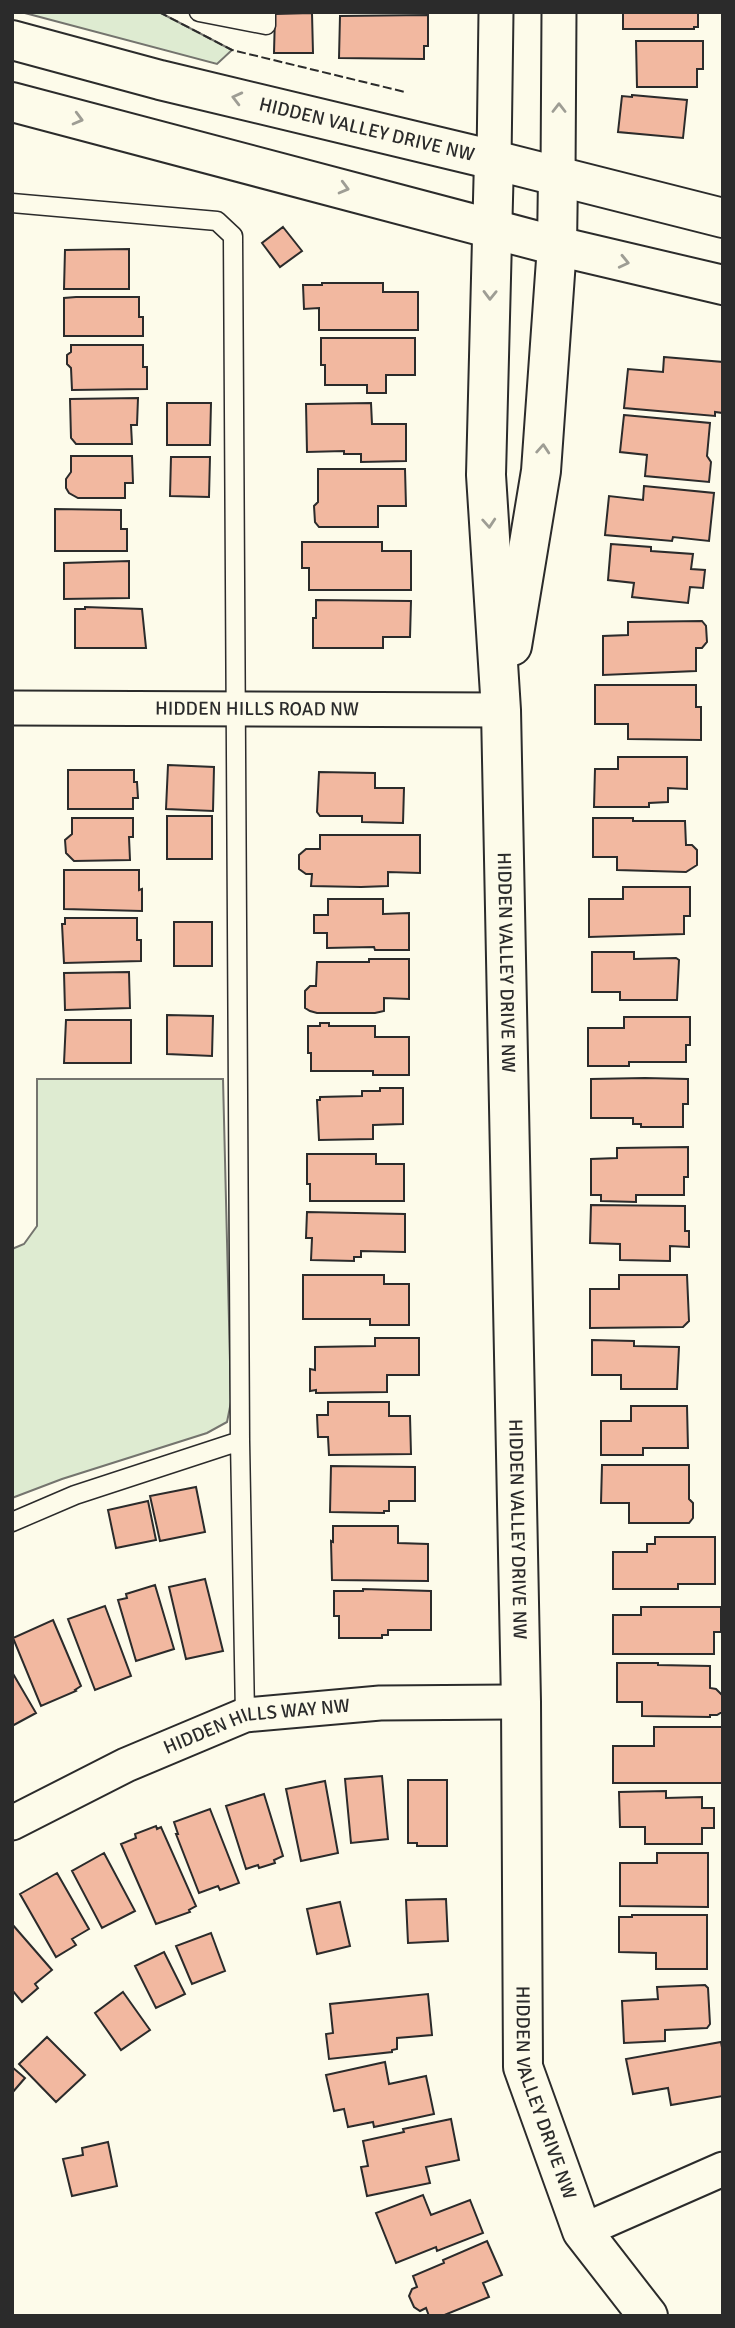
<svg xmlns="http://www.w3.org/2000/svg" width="735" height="2328" viewBox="0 0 735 2328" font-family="Signika,sans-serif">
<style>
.green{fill:#deebd1;stroke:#74746e;stroke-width:2}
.building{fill:#f2b8a0;stroke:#2b2b2b;stroke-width:2}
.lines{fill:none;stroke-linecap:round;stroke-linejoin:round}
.lane-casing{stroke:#2b2b2b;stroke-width:21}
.street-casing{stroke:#2b2b2b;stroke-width:37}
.secondary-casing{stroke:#2b2b2b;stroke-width:42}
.lane{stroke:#fdfbea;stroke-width:18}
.street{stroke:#fdfbea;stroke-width:33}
.secondary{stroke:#fdfbea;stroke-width:38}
.fence{stroke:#2b2b2b;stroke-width:2;stroke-dasharray:9 3.5;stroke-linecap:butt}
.oneway{stroke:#9e9d94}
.labels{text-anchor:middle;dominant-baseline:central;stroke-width:5;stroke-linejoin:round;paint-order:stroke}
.street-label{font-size:19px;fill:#2b2b2b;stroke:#fdfbea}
</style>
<rect width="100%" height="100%" fill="#fdfbea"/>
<path class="green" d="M21 12H159L232 50 217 64Z
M37 1079H223L231 1402 227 1422 207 1433 62 1479 12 1498V1249L24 1244 37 1226Z"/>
<path class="building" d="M623 12H698V27H694V29H623Z
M312 13 313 53H274L275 14Z
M428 15V46H424V59L339 58 340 16Z
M636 41H703V69H697V87H637Z
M632 95 687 100 683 138 618 132 622 96 632 97Z
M283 227 302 251 280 267 262 243Z
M129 249V289H64L65 250Z
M322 283H383V292H418V330H319V308L304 309 303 285H322Z
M76 297H139V317H143V336H64V298Z
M321 338H415V375H386V393H367V385H325V365H321Z
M71 345H143V367H147V389L72 390 71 368 67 364V355L71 352Z
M664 357 723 362V413L715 412V416L624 408 628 369 663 372Z
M138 398 137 425H131L132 444H76L71 438 70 399Z
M167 403H211L210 445H167Z
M371 403 372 424H406V461L361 462V454H344V451L307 452 306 404Z
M624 415 710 423 707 456 711 462 709 482 645 476 647 455 620 452Z
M71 456H132L133 483H125V498H78L69 493 66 488V479L71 472Z
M171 457H210L209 497 170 496Z
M318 469H405L406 506H378V527H319L315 522 314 506 318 502Z
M644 486 714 493 709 541 673 537 672 541 605 535 609 496 643 500Z
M55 509 121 510V529H127V551H55Z
M302 542H382V551H411V590H309V568H302Z
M611 544 651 547V551L693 554 691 569 705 570 703 588 690 587 688 603 632 597 634 583 608 580Z
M129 561V598L64 599V563Z
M316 600 411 601 410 637H383V648H313V618H316Z
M85 607 142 609 146 648H75V609H85Z
M702 621 706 626 707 642 702 648H696V671L603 675V636L628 635V622Z
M595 685H696V707H701V740L628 739V724H595Z
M618 757H687V789L668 788V802L649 803V807H594L595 769H618Z
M168 765 214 767 213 811 166 809Z
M68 770H134V782H137L138 798H133V809H68Z
M319 772 375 773V788H404L403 823 362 822V816H320L317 812Z
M167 816H212V859H167Z
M72 818H133V837H129L130 860 74 861 66 853 65 840 72 834Z
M593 818H633V821H685L686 845H692L697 850V865L686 872 617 870V857H593Z
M320 835H420V873L388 872V886L361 887 311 886 312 874H306L299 869V855L306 849H320Z
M64 870H139V890L142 889V911L64 909Z
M623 887H690V916H684V934L589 937V899H623Z
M328 899H383V914L409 913V950H375L374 947 327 948V933H314V915H328Z
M65 918H137V940H141V961L64 963 62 924H65Z
M174 922H212V966H174Z
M592 952H634V959L676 958 679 960 677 1000H620V992H592Z
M369 959H409V999L384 998V1011L375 1013H317L310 1011 305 1008V991L310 986H316L317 962H369Z
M129 972 130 1008 65 1010 64 973Z
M167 1015 213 1016 212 1056 167 1054Z
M624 1017H690V1045H686V1062H629V1066H588V1028H624Z
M66 1020H131V1063H64Z
M320 1023H329V1026H375V1037H409V1075H373V1071H311V1053H308V1026H320Z
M645 1078 688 1079V1104H683V1127H641V1124H633V1118H591V1079Z
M380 1088H403V1124L373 1125V1139L319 1140 317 1100H320V1097L362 1096V1091H380Z
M688 1147V1177H684V1195H636V1202L601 1201V1195H591V1159L617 1158V1148Z
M307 1154H376V1164H404V1201H310V1184H307Z
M591 1205 685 1206V1231H689V1247L670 1246V1261L620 1260V1244L590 1243Z
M307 1212 405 1214V1252L361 1251V1257H354V1261L311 1260 312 1238H306Z
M303 1275H384V1284H409V1325H370V1319H303Z
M619 1275H687L689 1321 683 1327 590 1328V1289H619Z
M375 1338H419V1375H387V1392L316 1393V1390L310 1391V1369L315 1370V1347L375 1346Z
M592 1340 634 1341V1346L679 1347 677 1389H621V1375H592Z
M328 1402H389V1416H410L411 1454 329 1455 328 1437H318L317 1415H328Z
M631 1406H687L688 1448H643V1455H601V1421H631Z
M602 1465H689V1499L693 1503V1518L689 1523H629V1503H601Z
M331 1466 415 1467V1501H389V1511H384V1513L330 1512Z
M196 1487 205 1532 160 1541 150 1496Z
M148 1501 156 1540 116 1548 108 1510Z
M333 1526H398V1543L428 1544V1581L332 1580 331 1541 333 1542Z
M655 1537H715V1584H678V1589H613V1552H647V1544H655Z
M205 1579 223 1651 186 1659 169 1587Z
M155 1585 174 1649 136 1661 118 1600 127 1598 126 1594Z
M363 1589 431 1591V1630H388V1635H382V1638H339V1616H334V1591H363Z
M105 1606 131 1676 95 1690 68 1619Z
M641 1607H721V1632H714V1654H613V1615H641Z
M53 1620 81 1686 75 1690 76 1691 41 1706 13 1638Z
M617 1663H658V1665L710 1666V1688L716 1689 722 1695V1712L717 1715H710V1717L642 1716V1702H617Z
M12 1672 36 1713 12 1726Z
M654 1727H723V1783H613V1746H654Z
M382 1776 388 1839 351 1843 345 1779Z
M408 1780H447V1846H417V1843H408Z
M325 1781 338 1853 301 1861 286 1789Z
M666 1791V1798L702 1797V1808H714V1828H702V1844H645V1827H620L619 1792Z
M264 1794 283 1856 274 1860 275 1863 259 1868 258 1865 246 1869 226 1806Z
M210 1809 239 1883 220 1890 218 1886 199 1893 176 1834H178L174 1822Z
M156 1826 157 1829 161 1827 196 1906 189 1910 190 1912 156 1924 121 1844 136 1838 135 1834Z
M104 1853 135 1911 102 1928 72 1871Z
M657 1853H708V1907L620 1906V1863H657Z
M57 1873 89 1929 72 1939 76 1945 56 1957 20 1894Z
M446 1899 448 1941 408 1943 406 1900Z
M340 1902 350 1946 317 1954 307 1909Z
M632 1915H707V1969H656V1953L619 1952V1917H632Z
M12 1924 52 1970 35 1984 38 1988 22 2002 12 1990Z
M211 1933 225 1971 192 1984 176 1946Z
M164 1952 185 1994 156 2008 135 1966Z
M705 1985 708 1988 710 2024 707 2028 665 2030V2041L624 2043 622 2001 658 1999 657 1987Z
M123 1992 150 2030 121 2050 95 2013Z
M428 1994 432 2035 397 2038V2049L392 2050V2052L329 2059 326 2034 333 2033 330 2004Z
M47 2037 85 2075 56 2102 19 2064Z
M721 2042 723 2053V2096L671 2105 668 2088 633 2094 626 2059Z
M385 2062 389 2084 426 2076 434 2114 374 2127 373 2122 348 2127 344 2109 334 2111 326 2075Z
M12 2067 25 2078 12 2093Z
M451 2119 459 2160 426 2167 430 2183 367 2196 361 2167 368 2166 363 2141 404 2132 403 2129Z
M108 2142 117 2186 72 2196 63 2159 83 2155 82 2148Z
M423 2195 431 2215 470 2200 483 2233 437 2251 436 2247 396 2263 376 2213Z
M487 2241 502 2275 483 2283 489 2297 442 2316H429L426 2308 420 2311 414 2307 409 2296 412 2289 417 2287 413 2276 444 2263 443 2260Z"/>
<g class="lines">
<g class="lane-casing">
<path id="lane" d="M199 12 266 25V12
M12 203 217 221 233 236 240 1441 245 1715
M12 1522 75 1495 240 1441"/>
</g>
<g class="street-casing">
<g id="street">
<path d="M494 160 496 12"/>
<path d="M558 177 559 12"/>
<path id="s1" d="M12 708 501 710"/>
<path id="s2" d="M12 1823 126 1765 245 1715 380 1703 521 1702"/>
<path d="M582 2231 723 2169"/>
</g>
</g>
<g class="secondary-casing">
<g id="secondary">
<path id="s3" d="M12 40 160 80 494 160 723 218"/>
<path d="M12 102 557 246 723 285"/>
<path id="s4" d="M494 160 486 475 501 710 521 1702 523 2067 582 2231 648 2316"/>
<path d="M512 646 541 471 557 246 558 177"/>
</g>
</g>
<use href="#lane" class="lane"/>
<use href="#street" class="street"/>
<use href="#secondary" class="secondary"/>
<path class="fence" d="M159 12 232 50 405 92"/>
</g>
<defs><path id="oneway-chevron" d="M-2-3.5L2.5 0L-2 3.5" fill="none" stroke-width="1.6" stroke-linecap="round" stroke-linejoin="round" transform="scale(1.75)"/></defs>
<g class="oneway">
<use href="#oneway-chevron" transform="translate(237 98) rotate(-166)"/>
<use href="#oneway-chevron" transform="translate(559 108) rotate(-90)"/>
<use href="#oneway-chevron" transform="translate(78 119) rotate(15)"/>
<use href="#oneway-chevron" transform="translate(344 188) rotate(15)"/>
<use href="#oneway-chevron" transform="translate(624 262) rotate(13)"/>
<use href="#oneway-chevron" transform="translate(490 295) rotate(91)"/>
<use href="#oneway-chevron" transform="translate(543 449) rotate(-86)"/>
<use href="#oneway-chevron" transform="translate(489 523) rotate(86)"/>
</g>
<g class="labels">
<g class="street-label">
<text stroke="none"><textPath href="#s3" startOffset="366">HIDDEN VALLEY DRIVE NW</textPath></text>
<text stroke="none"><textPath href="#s1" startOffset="245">HIDDEN HILLS ROAD NW</textPath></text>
<text stroke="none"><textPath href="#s4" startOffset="803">HIDDEN VALLEY DRIVE NW</textPath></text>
<text stroke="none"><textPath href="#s4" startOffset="1370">HIDDEN VALLEY DRIVE NW</textPath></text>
<text stroke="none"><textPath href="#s2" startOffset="266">HIDDEN HILLS WAY NW</textPath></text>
<text stroke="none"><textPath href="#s4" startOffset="1937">HIDDEN VALLEY DRIVE NW</textPath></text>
</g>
</g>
<rect width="735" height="2328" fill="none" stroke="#2b2b2b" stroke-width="28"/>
</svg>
